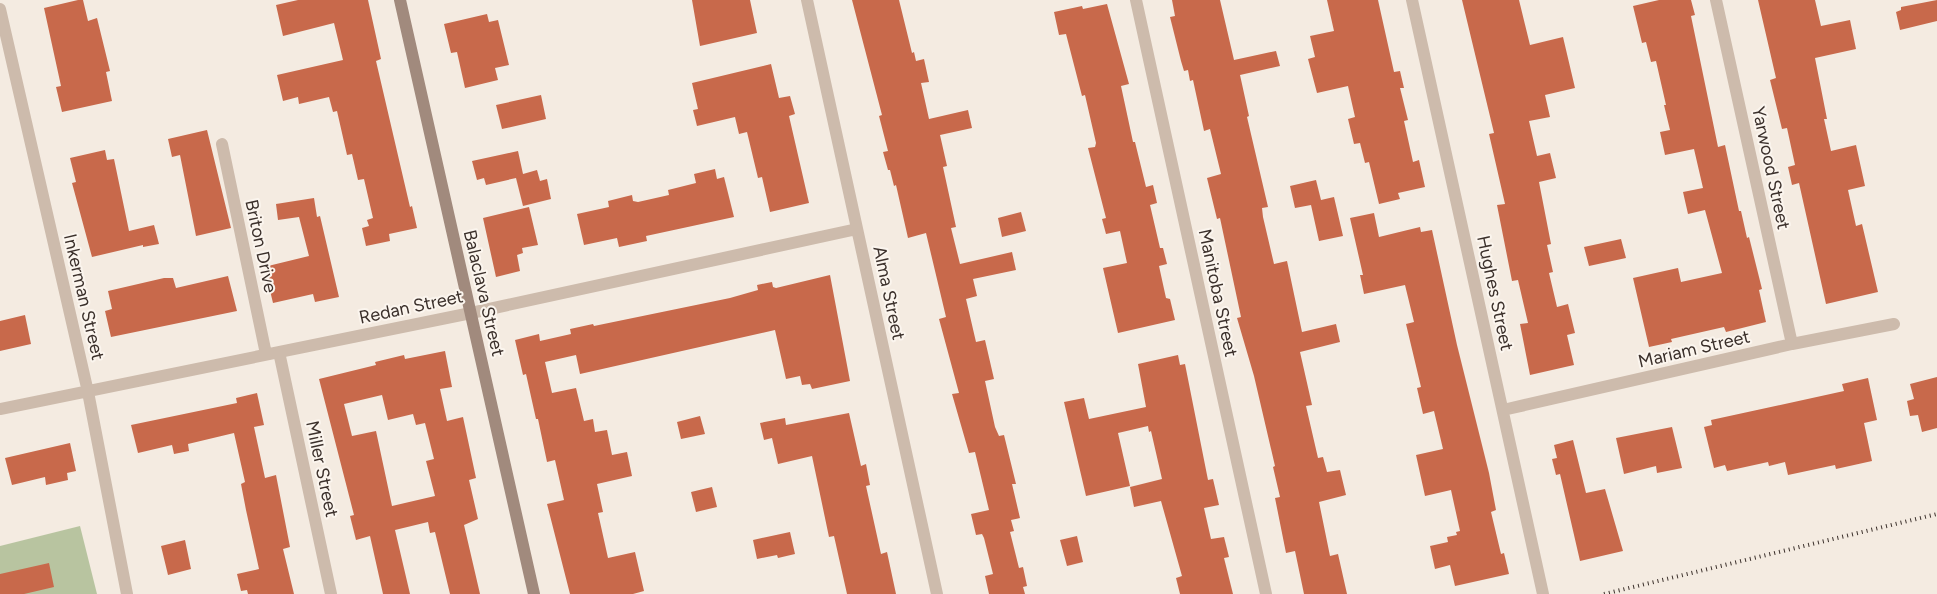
<svg xmlns="http://www.w3.org/2000/svg" width="1937" height="594" viewBox="0 0 1937 594" font-family="Figtree,sans-serif">
<style>
.green{fill:#b8c4a0}
.building{fill:#c8694b;fill-rule:evenodd}
.lines{fill:none;stroke-linecap:round;stroke-linejoin:round}
.street{stroke:#cdbbac;stroke-width:12}
.secondary{stroke:#a18a7d;stroke-width:12}
.rail{stroke:#3b302b;stroke-width:4;stroke-dasharray:1 4;stroke-linecap:butt}
.labels{text-anchor:middle;dominant-baseline:central;stroke-width:4;stroke-linejoin:round;paint-order:stroke}
.street-label{font-size:18px;fill:#3b302b;stroke:#fbf5ee}
</style>
<rect width="100%" height="100%" fill="#f4ebe1"/>
<path class="green" d="M80 526 97 594H0V546Z"/>
<path class="building" d="M78 0H83L88 21 97 18 110 71 106 72 112 101 62 112 56 87 61 86 44 8Z
M298 0H368L381 59 376 61 410 207 412 206 417 228 389 234 390 241 366 246 362 228 369 226 367 220 373 218 364 179 358 180 352 154 347 155 337 111 333 112 329 97 299 104 298 97 283 101 277 75 343 60 334 23 283 36 276 5Z
M692 0H750L757 33 700 46Z
M852 0H899L912 53 914 52 916 61 924 59 929 82 921 83 929 119 968 110 972 128 940 135 947 166 943 167 956 227 951 228 960 264 1012 252 1016 270 973 279 977 296 966 299 976 342 985 340 994 379 985 381 995 427 999 436 1004 435 1016 484H1012L1020 518 1011 520 1014 531 1010 532 1019 568 1023 567 1027 586 1023 587 1025 594H989L985 576 993 574 984 538 982 534 976 535 971 514 989 510 975 452 969 453 952 394 959 393 939 319 946 317 926 233 908 238 896 185 894 186 890 170H888L883 152 888 151 879 116 882 115Z
M1172 0H1220L1234 60 1276 51 1280 66 1240 75 1249 116 1247 117 1268 207 1262 208 1263 217 1274 264 1287 261 1302 332 1336 324 1340 342 1300 352 1312 405 1306 406 1318 458 1323 457 1327 472 1340 470 1346 495 1319 502 1330 556 1338 554 1347 594H1304L1295 551 1286 553 1275 498 1280 497 1273 467 1275 466 1254 376 1237 318 1241 317 1220 218 1217 219 1207 178 1221 174 1210 129 1204 131 1193 80 1190 81 1188 70 1184 71 1181 61 1170 17 1175 16Z
M1327 0H1378L1394 72 1400 71 1404 88H1400L1408 120 1404 121 1413 162 1419 160 1425 187 1398 193 1400 199 1379 204 1369 162 1365 163 1360 143 1354 144 1348 119 1355 117 1348 86 1317 93 1308 59 1315 57 1310 36 1334 31Z
M1462 0H1519L1530 45 1563 37 1575 88 1545 95 1550 117 1529 121 1537 156 1550 153 1556 178 1539 182 1551 244 1547 245 1553 272 1549 273 1557 307 1568 304 1575 333 1567 335 1574 365 1530 375 1520 324 1528 323 1518 280 1512 281 1497 205 1505 204 1489 134 1494 133Z
M1659 0H1691L1695 15 1691 16 1718 147 1725 145 1739 211H1741L1747 238 1749 237 1762 289 1759 290 1766 322 1726 332 1724 327 1671 339 1672 342 1649 347 1633 278 1678 268 1681 282 1722 273 1705 210 1688 214 1683 192 1703 188 1694 149 1665 155 1660 132 1670 130 1664 105H1666L1656 61 1651 62 1646 42 1642 43 1633 6Z
M1758 0H1815L1821 26 1850 20 1856 49 1815 58 1827 119H1824L1831 151 1856 145 1865 186 1848 190 1856 226 1862 224 1878 292 1826 304 1799 183 1792 185 1788 167 1795 165 1787 128 1782 129 1770 80 1776 78Z
M1937 0V21L1900 30 1896 12 1901 10V7Z
M1107 4 1129 84 1121 86 1133 142H1135L1146 187 1153 185 1157 203 1150 205 1160 248H1163L1167 264 1159 266 1166 298 1170 299 1175 320 1118 333 1103 268 1127 263 1120 231 1106 234 1102 219 1106 218 1088 148 1095 147 1096 143 1085 95 1082 96 1066 34 1059 35 1054 12 1082 6 1083 9Z
M487 14 489 22 498 20 509 65 495 68 498 80 465 88 457 52 451 53 444 24Z
M771 64 779 98 790 96 795 114 789 116 809 203 770 212 762 177 758 178 747 132 739 134 735 117 697 126 693 110 698 109 692 83Z
M541 95 546 119 502 129 496 105Z
M207 130 231 228 196 236 180 155 172 157 168 139Z
M105 150 107 160 114 159 129 231 154 225 159 244 143 247V245L92 257 72 183 76 182 70 158Z
M518 151 523 174 537 170 540 181 547 179 551 199 523 206 516 178 486 185 484 178 477 180 472 161Z
M715 169 717 179 724 177 734 217 646 236 647 241 619 247 617 238 584 245 577 214 609 207 608 201 632 195 633 201 638 202 669 195 668 190 696 183 694 174Z
M1316 180 1321 200 1334 197 1343 236 1319 241 1311 205 1295 208 1290 186Z
M314 198 317 217 320 216 339 297 315 302 313 294 273 303 266 274 269 273 268 266 309 256 299 217 278 220 276 204Z
M529 207 538 245 522 248 523 253 517 255 520 271 496 277 483 218Z
M1021 212 1026 231 1002 237 998 218Z
M1374 213 1379 237 1420 227 1421 232 1432 230 1457 345 1489 473 1496 510 1491 512 1501 554 1504 553 1509 574 1455 586 1450 565 1435 569 1430 546 1448 542 1447 537 1457 535 1456 532 1460 531 1451 490 1425 496 1416 455 1443 449 1434 411 1423 414 1417 388 1421 387 1406 324 1414 322 1405 285 1364 294 1360 275H1363L1350 218Z
M1621 239 1626 258 1589 266 1584 247Z
M830 275 850 381 812 389 810 384 802 385 800 376 786 379 775 330 580 374 576 355 545 362 552 393 576 388 584 421 593 419 595 432 607 430 612 455 627 452 632 476 597 484 603 512 598 513 608 558 635 552 644 591 633 594H570L547 504 564 500 555 460 547 462 538 419H536L526 374 523 375 515 340 539 334 540 341 571 334 570 329 593 324 594 326 730 298 758 290 757 285 772 282 773 287 776 288Z
M228 276 237 311 111 337 105 311 112 309 108 291 164 278H173L176 288Z
M25 315 31 344 0 351V321Z
M445 351 452 387 440 389 447 421 463 417 476 478 469 480 478 519 464 525 480 594H450L435 532 430 533 428 522 395 530 410 594H383L370 536 356 540 350 516 354 515 319 379 376 365 375 362 404 355 405 359ZM382 395 388 420 413 414 416 425 425 423 434 459 426 461 435 496 392 506 376 431 352 436 344 404Z
M1178 355 1180 365 1185 364 1208 480 1213 479 1219 505 1204 508 1211 539 1224 537 1229 557 1224 558 1233 594H1180L1176 578 1182 576 1161 501 1134 507 1130 487 1162 479 1151 431 1149 432 1148 426 1118 433 1130 486 1086 496 1068 419 1064 402 1084 398 1089 419 1146 407 1138 364Z
M1937 377V428L1922 432 1918 415 1910 416 1907 401 1914 399 1910 384Z
M1868 378 1877 420 1864 423 1872 461 1836 469 1835 465 1788 475 1785 462 1769 466 1768 462 1727 471 1725 465 1714 468 1704 427 1712 425 1711 420 1844 391 1842 384Z
M257 393 264 425 254 427 265 478 276 475 290 547 283 549 294 594H248L247 590 241 591 237 574 259 569 246 510 241 484 245 482 234 433 188 444 189 451 174 454 172 445 138 453 131 425 237 403 236 398Z
M849 413 861 466 866 464 870 485 866 486 881 554 887 552 896 594H847L834 536 829 537 812 456 778 464 772 438 764 440 760 423 785 418 786 425Z
M700 416 705 434 681 439 677 422Z
M1672 427 1682 468 1657 473 1656 466 1624 474 1616 438Z
M1573 440 1586 493 1605 489 1623 551 1580 561 1560 474 1556 475 1552 459 1557 458 1554 445Z
M70 443 76 471 67 473 68 480 46 485 45 477 12 485 5 458Z
M712 487 717 507 696 512 691 492Z
M790 532 795 554 778 558 777 555 757 559 753 540Z
M1077 536 1083 562 1067 566 1060 540Z
M185 540 191 569 168 575 161 546Z
M49 563 54 587 24 594H0V574Z"/>
<g class="lines">
<path class="street" d="M807 0 937 594
M1136 0 1266 594
M1412 0 1543 594
M1716 0 1792 344
M0 9 88 392 127 594
M222 144 266 354
M279 352 331 594
M0 409 471 313 857 229
M1503 410 1792 344 1894 324"/>
<path class="secondary" d="M400 0 534 594"/>
<path class="rail" d="M1604 594 1937 514"/>
</g>
<g class="labels">
<g class="street-label">
<text transform="translate(1771 168) rotate(78)">Yarwood Street</text>
<text transform="translate(261 246) rotate(78)">Briton Drive</text>
<text transform="translate(484 293) rotate(77)">Balaclava Street</text>
<text transform="translate(889 293) rotate(78)">Alma Street</text>
<text transform="translate(1218 293) rotate(78)">Manitoba Street</text>
<text transform="translate(1495 293) rotate(78)">Hughes Street</text>
<text transform="translate(84 297) rotate(77)">Inkerman Street</text>
<text transform="translate(411 307) rotate(-12)">Redan Street</text>
<text transform="translate(1694 349) rotate(-13)">Mariam Street</text>
<text transform="translate(322 469) rotate(78)">Miller Street</text>
</g>
</g>
</svg>
